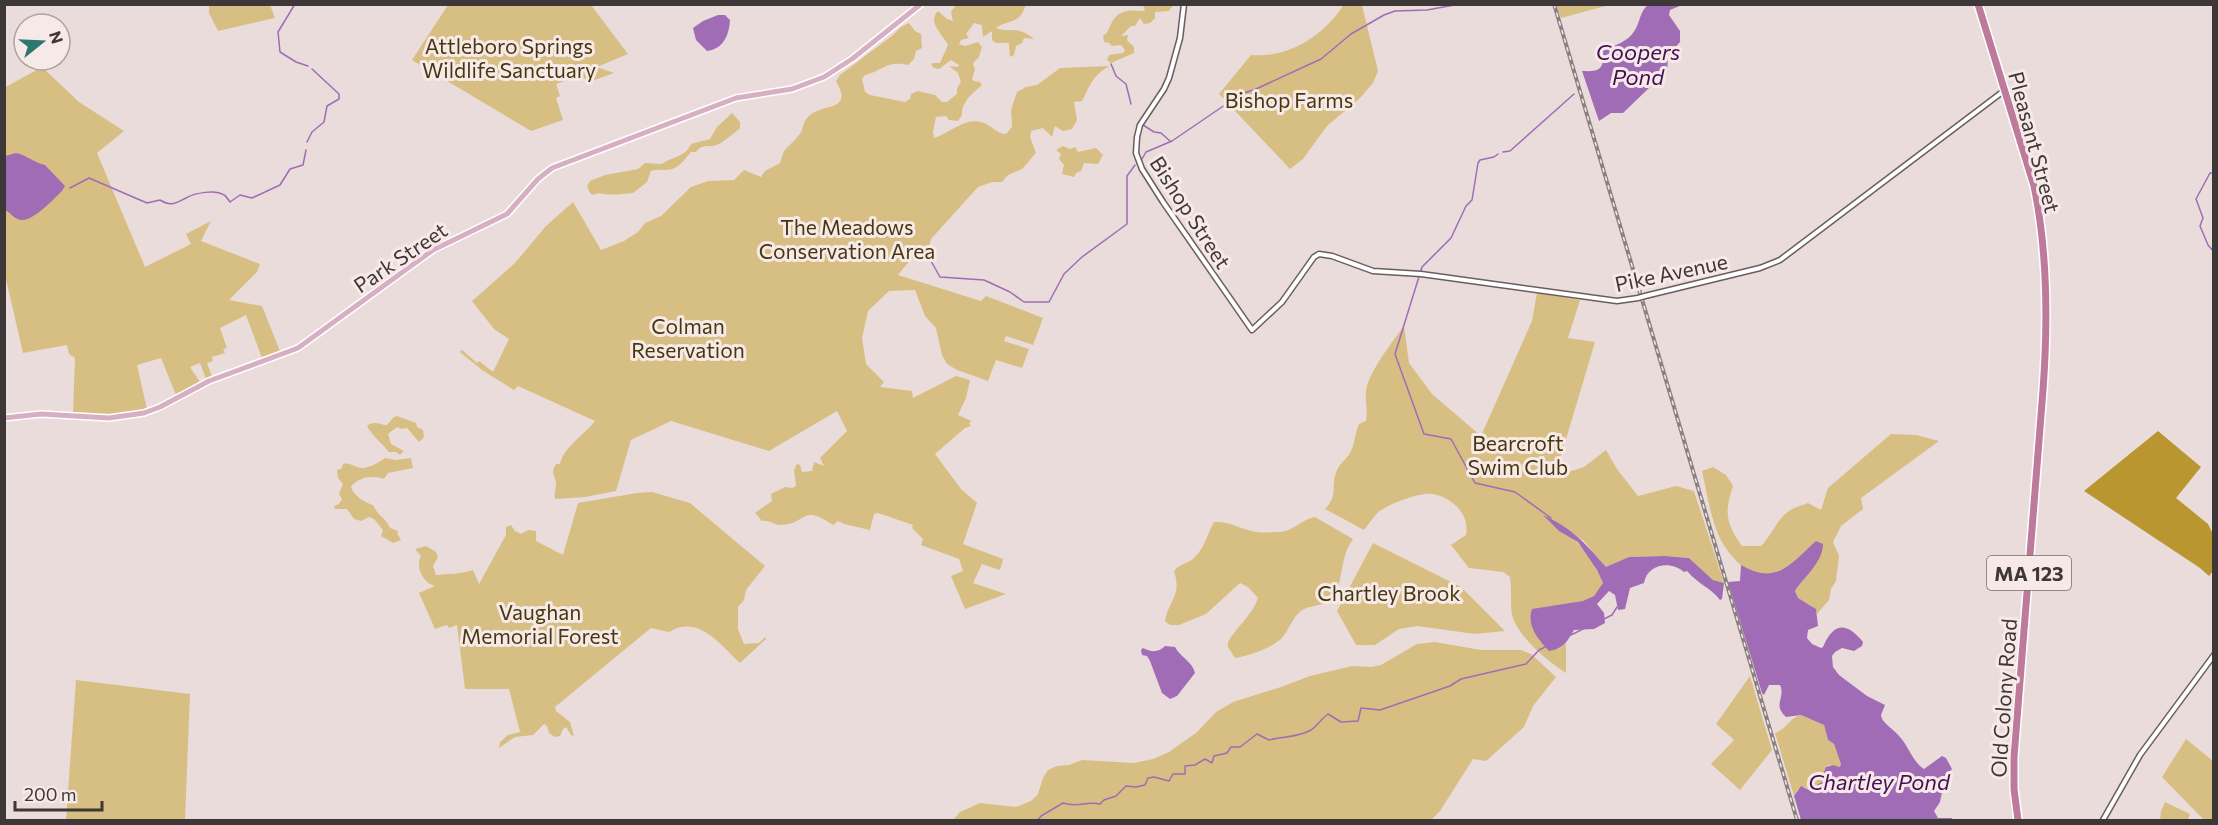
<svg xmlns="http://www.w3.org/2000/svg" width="2218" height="825" viewBox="0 0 2218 825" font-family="Commissioner,sans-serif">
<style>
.green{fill:#d7bf83}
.forest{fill:#ba9630}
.water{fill:#a16cb6}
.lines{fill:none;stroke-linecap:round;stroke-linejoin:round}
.stream{stroke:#a16cb6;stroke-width:1.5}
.minor-casing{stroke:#695e5d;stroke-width:7}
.major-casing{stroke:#fff;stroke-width:8}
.highway-casing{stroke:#fff;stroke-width:10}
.minor{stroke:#fff;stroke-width:4}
.major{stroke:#d7afc3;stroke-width:5}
.highway{stroke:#bd7a9b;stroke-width:7}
.rail-casing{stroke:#89807f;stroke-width:4}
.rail{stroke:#f7e9e8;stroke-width:1.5;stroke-dasharray:4.5;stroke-linecap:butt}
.minor-bridge-casing{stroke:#695e5d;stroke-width:7;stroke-linecap:butt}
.minor-bridge{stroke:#fff;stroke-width:4}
.labels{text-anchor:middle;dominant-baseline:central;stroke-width:6;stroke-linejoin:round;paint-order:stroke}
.shield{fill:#f7e9e8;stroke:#756c6c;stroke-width:1.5}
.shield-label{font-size:20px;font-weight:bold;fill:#3d3737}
.park-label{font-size:21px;fill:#46380d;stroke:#f7e9e8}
.street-label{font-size:21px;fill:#3d3737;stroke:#f7e9e8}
.water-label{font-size:22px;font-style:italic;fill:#430e54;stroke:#f7e9e8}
</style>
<rect width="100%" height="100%" fill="#eadcdb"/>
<path class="green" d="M1344 4 1362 5 1378 71 1373 83 1360 98 1327 126 1303 159 1290 169 1219 94 1251 55C1289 58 1324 36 1344 4Z
M209 5H270L275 18 218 31 209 13Z
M448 5H591L628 54 597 67 614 73 592 81 578 76 556 84 560 96 556 98 563 120 531 131 412 60Z
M956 5H1026C1024 8 1024 12 1021 15 1016 22 1003 22 996 28 1011 34 1016 24 1034 39L1024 38 1022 43 1016 46 1014 55 1010 57 1009 43H996L992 40V31L983 37 982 25 974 23 966 34 969 38 961 40 959 44 965 46 978 42 982 47 979 57 973 63 975 70 972 79 974 81 980 82 982 85C973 93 961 102 962 115L958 121 949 120 946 116 936 117 933 132 934 138C951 133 965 116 984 123 992 126 997 134 1006 134L1012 127 1011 110 1017 92 1026 87 1037 85 1060 68 1110 66C1093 74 1090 86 1082 101L1074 102 1077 120 1072 129 1063 131 1055 126 1052 137 1043 128 1031 131 1030 137 1036 153 1022 169 1008 175 1002 182H992L978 187 931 239C928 254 927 249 916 256 910 259 903 269 898 275L981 301 986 296 1043 318 1033 345 1006 336 1004 341 1029 349 1022 368 996 360 988 381 957 370 947 364 942 355 936 328 925 316 915 290 889 291 868 311 862 338 866 364 884 382 880 387 912 391 913 398 956 376 970 380 966 398 958 415 972 421 969 423 971 426 965 428 935 454 961 489 977 503 963 544 1003 559 1000 570 982 564 973 583 1006 594 965 609 951 576 963 571 959 559 921 545 923 539 912 528 913 525 878 513 874 514 870 530 844 524 838 521 833 525C801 503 808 524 780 525 773 525 771 520 762 521L755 513 772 501 771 494 785 487 792 488 796 486 794 470 797 464 800 465 802 472 812 471 814 462 824 466 820 458 847 431 837 411 769 451 671 421 631 440 616 491 585 497 555 499C554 494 556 488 556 483 555 474 550 473 556 464H560C563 448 585 434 595 421L518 386 514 390 482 370 461 353 460 352 462 350 477 363 479 361 493 372 509 339 494 329 472 301 515 263 546 226 573 202 601 250 624 241 638 232 645 223 661 216 691 187 708 181 734 180 744 170 761 177 765 171 780 163C782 159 782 153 785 150 790 144 797 139 801 132 804 126 803 121 809 116 823 103 854 112 836 81L840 75 893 35 901 27 909 23 915 31 921 34 922 48 916 51 914 59 908 65C887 60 882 71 865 75L862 79 865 92 870 95 905 102 910 99 911 94 918 91 935 95 942 102H947L957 94V88L961 82 958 73 949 66 958 67 959 65 951 60 939 69 934 68 931 65 933 63H940L948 45C942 34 927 22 938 11L947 19 953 21 951 12Z
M1143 5H1173L1169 11 1155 12V18L1150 23 1144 24 1140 18 1135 26H1131L1121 36 1128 35 1127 40 1134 47V53L1111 63 1107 60 1109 55 1123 53 1125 50 1121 45 1112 46 1109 43 1104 42 1103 36C1108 33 1108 30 1111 24 1118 9 1130 10 1145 11Z
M1556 5V4L1609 5 1561 18Z
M42 67 79 102 124 131 97 153 145 267 191 244 186 234 211 221 201 241 260 264 257 272 229 300 262 306 280 351 262 358 246 315 220 328 227 348 223 349 225 353 212 357 213 361 207 363 212 377 206 379 200 363 190 367 200 382 176 395 161 358 137 365 147 409 112 414 73 413 75 358 69 354 67 345 23 353 5 275 4 88Z
M732 113 740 122V128C737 131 722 143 719 144 710 149 703 142 696 152H691C684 160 678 170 666 170 660 170 657 169 651 171L647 182 633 193C622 194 610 196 599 193L593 195 590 193 587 186 590 181 605 175 638 169 645 163 662 164C672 156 685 158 691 144L710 139 717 127Z
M1063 146 1070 149 1075 147 1078 152 1096 148 1103 155 1098 164 1084 163 1081 171 1076 173 1074 177 1062 174 1064 165 1059 159 1061 154 1056 150Z
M1537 293 1580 300 1568 338 1595 342 1555 476 1584 467 1606 450 1617 469 1638 496 1676 486 1694 491 1724 583 1713 580 1689 558 1665 556 1629 557 1606 568 1584 541 1545 516C1555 528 1569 533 1578 543 1589 554 1597 570 1603 583 1601 587 1598 592 1595 595 1584 606 1558 607 1544 607L1559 649 1566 643V673C1549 662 1517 636 1512 615 1510 602 1512 590 1510 577L1503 572 1469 568 1451 545 1466 535C1470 514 1452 497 1432 494 1421 492 1392 503 1383 509 1375 513 1370 523 1364 530L1325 509C1339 495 1330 486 1337 470 1340 463 1348 458 1351 451 1355 442 1355 433 1359 424L1366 421C1368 411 1365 402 1366 392 1367 374 1393 341 1404 326L1409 363 1432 394 1481 436 1532 321Z
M397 416 416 423 417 427 423 430 424 437 419 442 407 428 402 429 397 427 388 434 391 444 404 451 400 455 396 452H389C382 443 372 436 367 426 374 420 380 425 387 425L394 417Z
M1891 434 1916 435 1939 441 1861 498 1863 509 1841 526 1833 542 1839 556 1836 581 1831 589 1829 600 1817 614C1814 603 1805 604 1798 598L1795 591 1811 570 1807 549C1797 558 1784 573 1770 575 1744 578 1721 547 1715 526 1709 508 1706 489 1702 471L1713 467 1726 475 1733 486C1724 512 1726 524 1742 546H1761C1771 536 1777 519 1789 511 1794 507 1802 506 1808 503L1821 510 1828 488Z
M385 458 395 460 411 458 413 468 388 473 384 479C373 475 358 477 351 487 353 496 366 503 373 505 377 515 387 519 390 528L398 531 397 533 401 540 393 543 381 536 383 530 374 519 369 517 361 521 354 519 347 509H335L334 506 339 504 342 499 339 494 343 484 338 478 337 470 341 469 343 464C351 462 355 468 362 468 369 468 380 462 385 458Z
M652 492 690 503 765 566 746 590 744 600 738 607V629L744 644 759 643 765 637 766 639 740 663C720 644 698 614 669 632L651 628 555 707 556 711 570 722 574 736 571 735 566 727 563 729 560 736 555 737 549 733 547 726 544 724 533 735 515 737 499 748 500 742 508 735 520 732 509 689H465L457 625 449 628 447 625 435 629 419 593 435 586C423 583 415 567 421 556L415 549 426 546 436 552 438 557 433 566 436 575C446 574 463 574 473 570L479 584 506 535V527L511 525 515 531 521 534 528 530 536 531V541L563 555 578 503 637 493Z
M1315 517 1353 539C1350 544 1346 550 1345 556 1341 569 1341 584 1334 596 1328 607 1310 604 1301 611 1292 618 1289 630 1282 638 1272 648 1249 656 1235 658L1228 647V642C1237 626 1252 616 1258 598L1248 587 1240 583 1206 614 1179 625H1170L1165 621C1169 599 1182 596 1174 571 1180 563 1188 564 1194 558 1205 548 1207 534 1214 522 1231 521 1239 529 1256 532 1263 533 1272 532 1280 532 1294 531 1302 519 1315 517Z
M1373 543 1461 587 1505 631 1475 634 1417 626 1399 629 1375 645H1356L1337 611Z
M1435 642 1481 650H1521L1531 654 1556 677 1533 706 1524 727 1486 761 1473 759 1440 811 1431 820H953L960 812 980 803 1016 807 1031 801 1038 794 1043 778 1048 770 1057 766 1069 765 1082 760 1134 763 1153 759 1169 752 1196 733 1216 712 1233 702 1281 687 1310 676 1352 666 1372 667 1381 665 1417 644Z
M1750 676 1772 750 1740 790 1711 764 1734 740 1716 724Z
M76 680 190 694 185 820H66Z
M1801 715 1824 725 1828 740 1834 744 1842 765 1840 767 1829 765 1826 767 1824 781 1809 790 1805 787 1798 789 1794 796 1775 733C1787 729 1789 718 1801 715Z
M2186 739 2213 761V820H2204L2162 777Z
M2165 802 2190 814 2188 820H2160L2161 811Z"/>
<path class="forest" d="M2158 431 2201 467 2176 498 2208 524 2213 534V571L2209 576 2200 568 2084 491Z"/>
<path class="water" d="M1648 5H1682L1670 10 1669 15 1680 31V42L1668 56 1667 74 1664 79 1649 88 1623 113H1611L1599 121 1582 71C1601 72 1604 69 1603 50 1614 46 1628 42 1635 30 1640 22 1640 11 1648 5Z
M718 15H725L730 20C729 36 723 49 707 51L696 40 693 28 703 21Z
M16 153C27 155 34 163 45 165L65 186 62 191C54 199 33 221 22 220 15 220 11 213 5 210V156Z
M1543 515C1573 529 1584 542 1606 567L1629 557 1665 556 1689 558 1713 580 1724 583 1722 599 1720 600C1710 587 1699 585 1687 571L1684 572C1671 560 1647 564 1644 583L1630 588 1625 609 1618 610 1615 595 1609 591 1597 604 1604 613 1605 623 1594 629 1574 630C1567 642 1563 649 1549 651 1539 640 1526 626 1532 609L1583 601 1594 596 1603 583 1597 570 1578 542 1559 531Z
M1816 541 1823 544C1823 562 1804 577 1795 591L1798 598 1816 609 1818 626 1808 630 1807 638 1812 644 1821 648 1823 647C1833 623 1846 621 1863 642L1862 646 1854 651 1842 648 1835 652 1832 656 1833 667 1839 675 1867 696 1885 705 1881 715 1882 719C1887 726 1894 730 1900 737 1909 747 1912 761 1924 769L1942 756 1946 758 1952 769 1945 777 1940 802 1934 811 1938 818H1951L1955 820H1801L1794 796 1801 786 1809 790 1825 780 1824 772 1826 767 1833 765 1840 767 1841 764 1834 744 1828 740 1824 725 1801 715 1786 717C1772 704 1786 698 1780 685H1769L1764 695 1762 693 1728 582 1740 581 1741 565C1777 586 1790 564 1816 541Z
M1165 646 1175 647C1180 657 1192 661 1195 673L1177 696 1170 699 1162 693 1150 661 1147 656 1142 655 1141 650 1143 648C1151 652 1158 653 1165 646Z"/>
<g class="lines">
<path class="stream" d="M295 4 278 32 280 52 296 62 308 66
M1111 64 1116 76 1126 84 1131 104
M1143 125 1154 132 1161 133 1170 141
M307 142 312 132 324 122 327 106 339 99V94L312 69
M1503 152 1510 151 1574 94
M1498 154 1494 157 1480 160 1478 163 1472 200 1466 206 1451 238 1422 267 1395 354 1424 434 1451 439 1475 483 1515 492 1551 518
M1142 159 1146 152 1172 141 1241 94 1256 89 1321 59 1351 34 1384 15 1395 11 1427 10 1460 4
M2214 173H2210L2196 199 2203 218 2200 226 2208 245 2214 252
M70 188 89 178 147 203 160 200C172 207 175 203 186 198 195 193 215 189 224 195 226 196 228 199 230 202L240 195 252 198 280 185 290 169 303 165 306 150
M904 249 931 261 940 277 984 280 1010 292 1024 302H1049L1064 274 1082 257 1127 224V176L1135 165
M1604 619 1612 615 1617 607
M1571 635 1583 629
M1038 820 1041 816 1063 803C1078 808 1086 801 1100 804L1104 800 1116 796 1126 786 1136 787 1145 785 1148 778 1154 777 1169 781 1173 774H1185V766L1195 765 1205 759 1212 763 1214 756 1227 753 1231 747H1240L1257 734 1269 740C1283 736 1297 738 1311 730 1317 726 1321 719 1328 714L1341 722 1358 721 1361 708 1380 710 1450 686 1461 679 1526 664 1539 650 1545 647"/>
<g class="minor-casing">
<path id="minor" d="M1184 4 1180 38 1169 78 1164 89 1140 125 1137 137 1136 153 1142 169 1163 202 1252 330 1282 302 1314 257 1319 254 1332 256 1373 271 1421 274 1617 301 1638 298
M1645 296 1760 268 1780 260 2005 90
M2103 820 2140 755 2214 655"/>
</g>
<g class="major-casing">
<path id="major" d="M4 418 41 414 109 418 144 413 160 407 209 381 298 348 433 250 507 214 538 179 552 168 736 98 792 89 824 77 852 59 921 4"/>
</g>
<g class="highway-casing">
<path id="highway" d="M1978 4 2034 186C2048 253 2048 322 2043 390L2014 757V789L2018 820"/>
</g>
<use href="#minor" class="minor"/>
<use href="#major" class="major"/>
<use href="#highway" class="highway"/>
<g class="rail-casing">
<path id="rail" d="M1554 4 1797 820"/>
</g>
<use href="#rail" class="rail"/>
<g class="minor-bridge-casing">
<path id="minor-bridge" d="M1638 298 1645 296"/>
</g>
<use href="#minor-bridge" class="minor-bridge"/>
</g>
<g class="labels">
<rect class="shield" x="1987" y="556" width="84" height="34" rx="4.5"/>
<g class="shield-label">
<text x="2029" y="573">MA 123</text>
</g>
<g class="park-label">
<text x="509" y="45">Attleboro Springs<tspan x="509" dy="24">Wildlife Sanctuary</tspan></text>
<text x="1289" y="99">Bishop Farms</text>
<text x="847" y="226">The Meadows<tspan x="847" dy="24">Conservation Area</tspan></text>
<text x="688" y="325">Colman<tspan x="688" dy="24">Reservation</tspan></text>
<text x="1518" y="442">Bearcroft<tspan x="1518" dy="24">Swim Club</tspan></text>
<text x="1389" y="592">Chartley Brook</text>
<text x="540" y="611">Vaughan<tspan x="540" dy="24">Memorial Forest</tspan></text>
</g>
<g class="street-label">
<text transform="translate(2035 142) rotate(75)">Pleasant Street</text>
<text transform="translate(1191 212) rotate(57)">Bishop Street</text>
<text transform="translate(400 257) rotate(-34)">Park Street</text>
<text transform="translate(1671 272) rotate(-12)">Pike Avenue</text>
<text transform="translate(2003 698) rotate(-86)">Old Colony Road</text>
</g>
<g class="water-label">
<text x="1638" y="51">Coopers<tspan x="1638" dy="25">Pond</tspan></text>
<text x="1879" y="781">Chartley Pond</text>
</g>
</g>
<rect width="2218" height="825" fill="none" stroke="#3d3737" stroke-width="12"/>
<g transform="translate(42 42) rotate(72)"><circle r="28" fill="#f7e9e8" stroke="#ada2a1" stroke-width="1.5"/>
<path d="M0-4.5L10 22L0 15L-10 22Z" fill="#2e7671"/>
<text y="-9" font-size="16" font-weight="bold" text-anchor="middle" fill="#3d3737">N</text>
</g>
<path d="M15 801v9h87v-9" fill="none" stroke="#3d3737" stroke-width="3"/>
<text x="24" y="801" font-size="18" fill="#3d3737" stroke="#f7e9e8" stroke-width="4.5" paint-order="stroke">200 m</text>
</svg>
